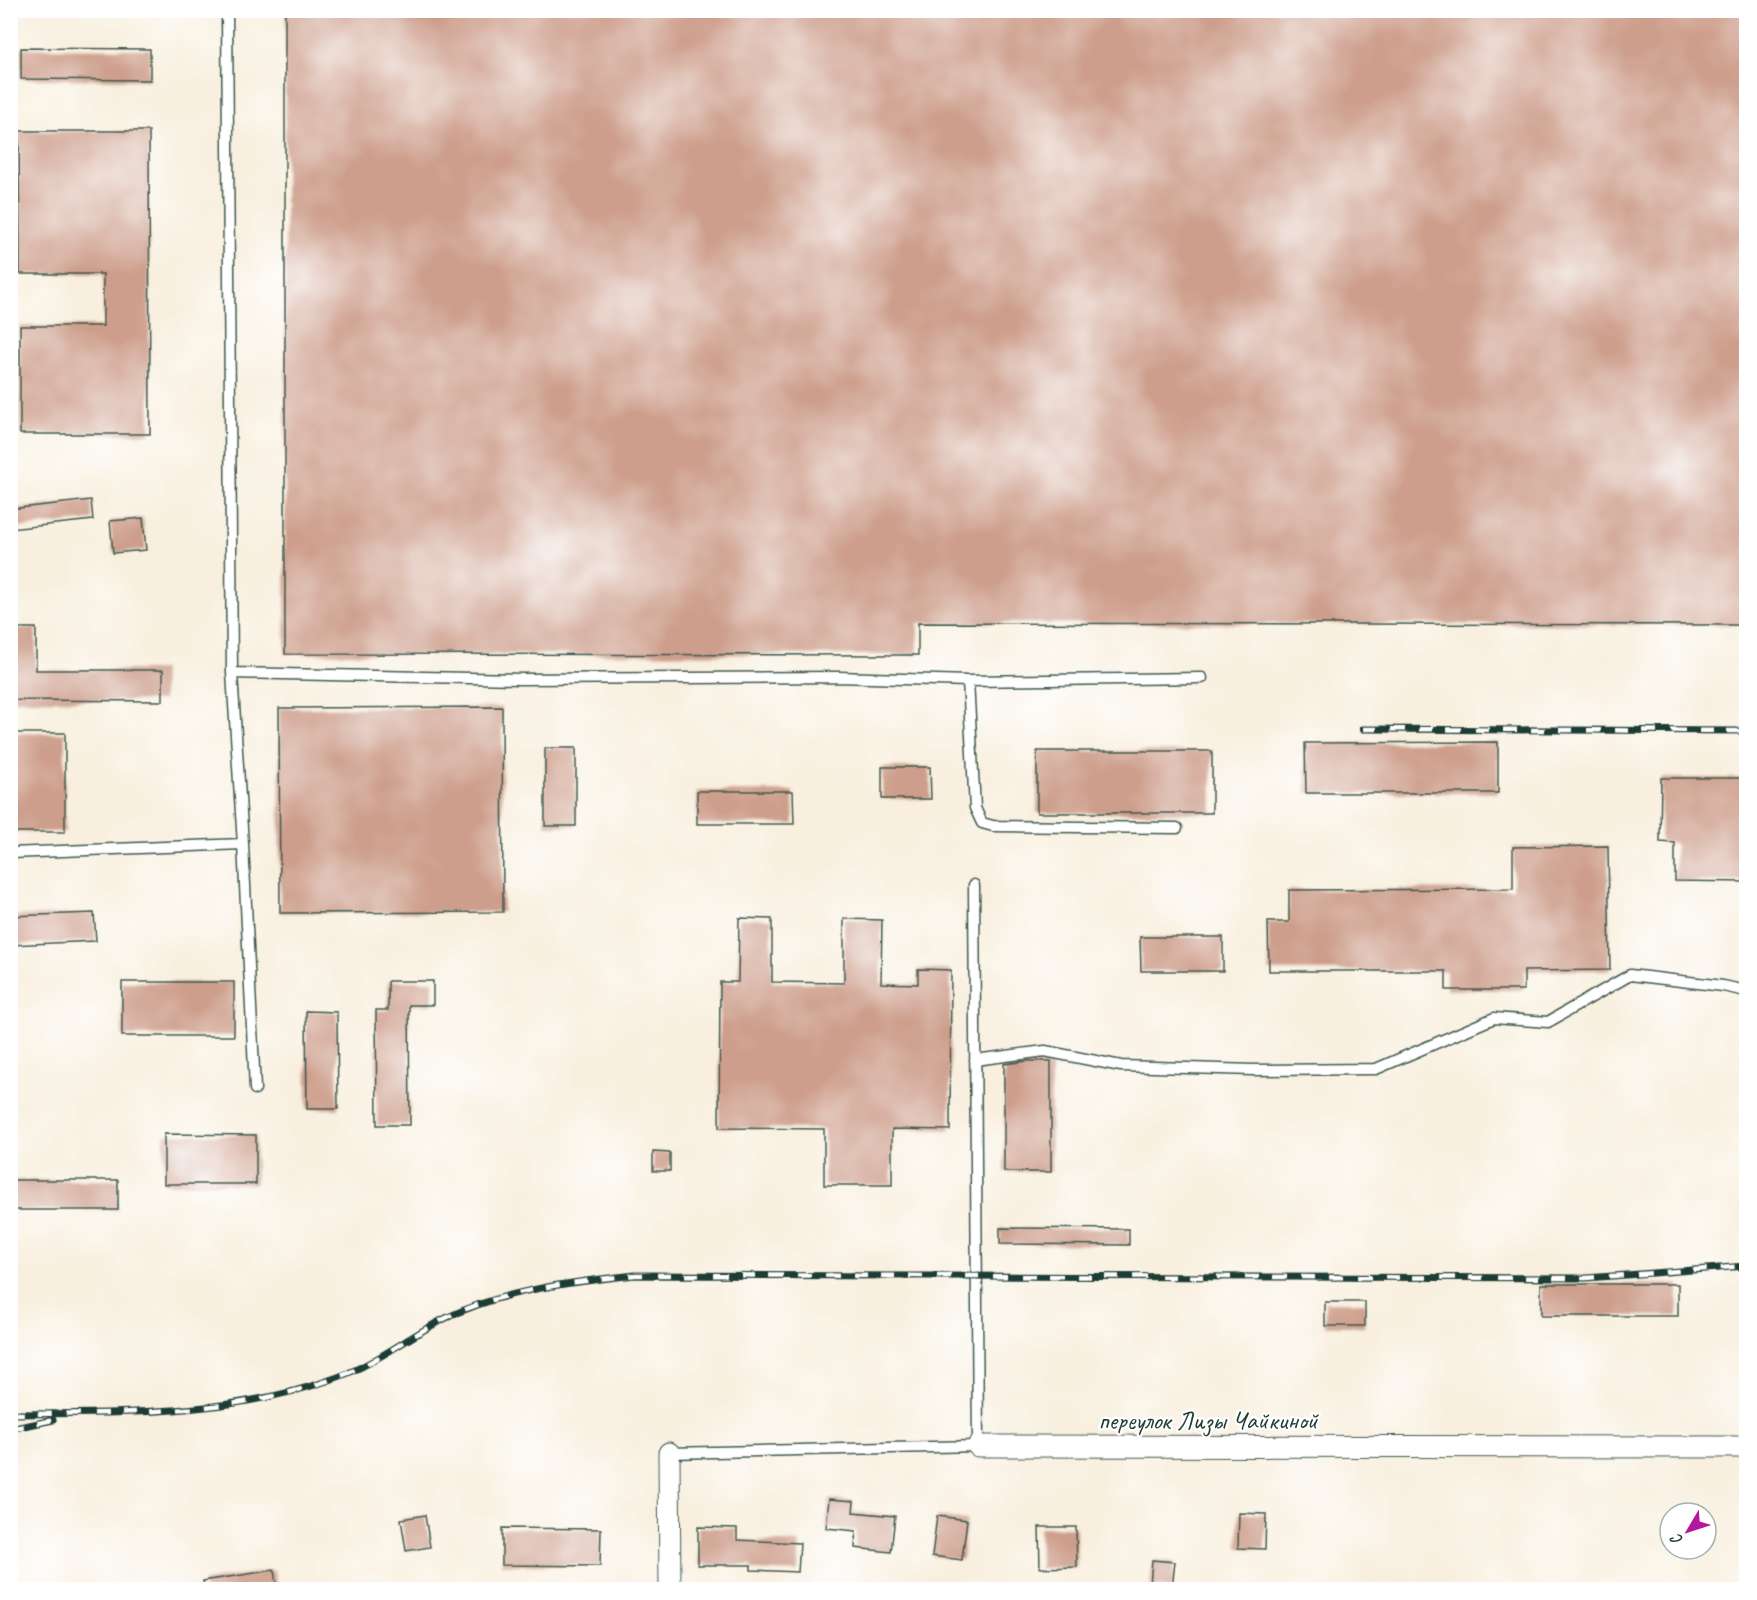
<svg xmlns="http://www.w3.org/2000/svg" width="1757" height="1600" viewBox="0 0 1757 1600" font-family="Caveat,sans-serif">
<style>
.building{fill:#cd9e8b}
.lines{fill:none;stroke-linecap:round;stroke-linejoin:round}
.service-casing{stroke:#40584e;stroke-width:13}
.minor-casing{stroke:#40584e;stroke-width:23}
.service{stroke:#fff;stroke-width:10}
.minor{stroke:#fff;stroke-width:21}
.rail-casing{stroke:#1f3d34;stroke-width:7}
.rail{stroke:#fff;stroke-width:4.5;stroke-dasharray:14;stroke-linecap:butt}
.labels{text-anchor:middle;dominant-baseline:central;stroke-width:4.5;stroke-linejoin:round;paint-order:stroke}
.street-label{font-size:26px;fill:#1f3d34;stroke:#fff}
</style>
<rect width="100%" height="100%" fill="#fff"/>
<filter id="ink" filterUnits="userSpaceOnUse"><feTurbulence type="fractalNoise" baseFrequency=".0167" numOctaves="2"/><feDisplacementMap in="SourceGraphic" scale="12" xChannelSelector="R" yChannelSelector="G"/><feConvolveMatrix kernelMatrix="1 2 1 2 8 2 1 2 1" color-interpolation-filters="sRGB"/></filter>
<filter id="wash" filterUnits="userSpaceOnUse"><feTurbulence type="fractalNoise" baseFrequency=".008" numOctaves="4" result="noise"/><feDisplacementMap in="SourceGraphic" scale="24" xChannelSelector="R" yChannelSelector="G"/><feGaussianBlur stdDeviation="1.35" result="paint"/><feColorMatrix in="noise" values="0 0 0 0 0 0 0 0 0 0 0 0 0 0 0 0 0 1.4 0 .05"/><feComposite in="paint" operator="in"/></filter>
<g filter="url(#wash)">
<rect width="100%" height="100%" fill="#f8efde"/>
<g id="blocks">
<path class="building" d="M285 10H1746V625L918 623V655L285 654Z
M21 48 150 49V80L21 79Z
M19 131H149L150 434H20V326H103V274H20Z
M91 500 93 520 10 529V509Z
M143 518 146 550 113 553 110 521Z
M10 628H36V670H163V701L10 700Z
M502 707 503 912 280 913 279 708Z
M10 733H65V832H10Z
M1498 742V793H1306L1305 743Z
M545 748H576V826H545Z
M1037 751H1212V813H1037Z
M882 767H930L931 799H882Z
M1661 778H1746V882L1675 881V843L1660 842Z
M697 791H793L794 824H697Z
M1608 846 1610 970 1524 971V990H1446V971H1269L1268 922H1289V890L1513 889V847Z
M94 913 96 941 10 945V916Z
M739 918 772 919V982L844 983V919L882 920 881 983 918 984V969L951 970 950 1130 892 1129V1185H824V1129L719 1128 720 982H738Z
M1140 937H1223V971H1141Z
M388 981H433V1005H409L410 1125H377L376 1010H388Z
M122 982H234V1036H122Z
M306 1011 337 1012 338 1109H307Z
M1027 1061H1051V1172H1004V1064Z
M164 1134 256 1135V1184H164Z
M653 1152 670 1153V1171H653Z
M10 1180H118V1210H10Z
M1000 1228 1129 1229V1245L1000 1244Z
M1541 1284H1678V1316H1541Z
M1325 1302H1365V1326H1325Z
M829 1499 854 1501 853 1512 895 1516 891 1552 855 1548 856 1531 826 1528Z
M1239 1513 1266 1514 1265 1549 1238 1548Z
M425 1515 430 1547 406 1551 401 1519Z
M937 1516 967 1520 962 1560 932 1556Z
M698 1527 737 1528V1540L800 1543 798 1572 751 1570V1565H698Z
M1039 1527H1076L1077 1567 1040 1568Z
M502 1528 601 1529 600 1566 502 1565Z
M1152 1560 1175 1562 1172 1588 1150 1586Z
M274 1570 277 1590H204L203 1581Z"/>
</g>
</g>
<g filter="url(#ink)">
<use href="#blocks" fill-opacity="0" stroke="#40584e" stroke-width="1.5"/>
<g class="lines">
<g class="service-casing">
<path id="service" d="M227 10 232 673 243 844 255 1089
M232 673 520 679 838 677 968 681 1202 678
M968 681 975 808 982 823 993 826 1177 828
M10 853 243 844
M975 1060 1045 1051 1121 1066 1253 1070 1376 1069 1494 1018 1548 1022 1630 975 1723 986 1746 991
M669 1453 978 1446 974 885"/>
</g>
<g class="minor-casing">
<path id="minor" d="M978 1446 1746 1447
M669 1453 670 1590"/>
</g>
<use href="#service" class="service"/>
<use href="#minor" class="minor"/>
<g class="rail-casing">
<path id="rail" d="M1363 729 1746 731
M10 1414C119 1413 235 1416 338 1377 377 1363 409 1336 446 1318 503 1290 572 1282 635 1275L1586 1278 1746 1266
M10 1429 53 1420"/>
</g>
<use href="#rail" class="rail"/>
</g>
</g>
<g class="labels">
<g class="street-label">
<text x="1208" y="1420">переулок Лизы Чайкиной</text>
</g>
</g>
<rect width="1757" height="1600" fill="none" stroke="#fff" stroke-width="36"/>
<g transform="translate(1688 1531) rotate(231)"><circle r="28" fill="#ffffff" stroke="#a5b1ae" stroke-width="1.5"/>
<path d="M0-4.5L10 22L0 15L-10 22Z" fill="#b5179e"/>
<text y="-9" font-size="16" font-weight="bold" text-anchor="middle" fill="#1f3d34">С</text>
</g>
</svg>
